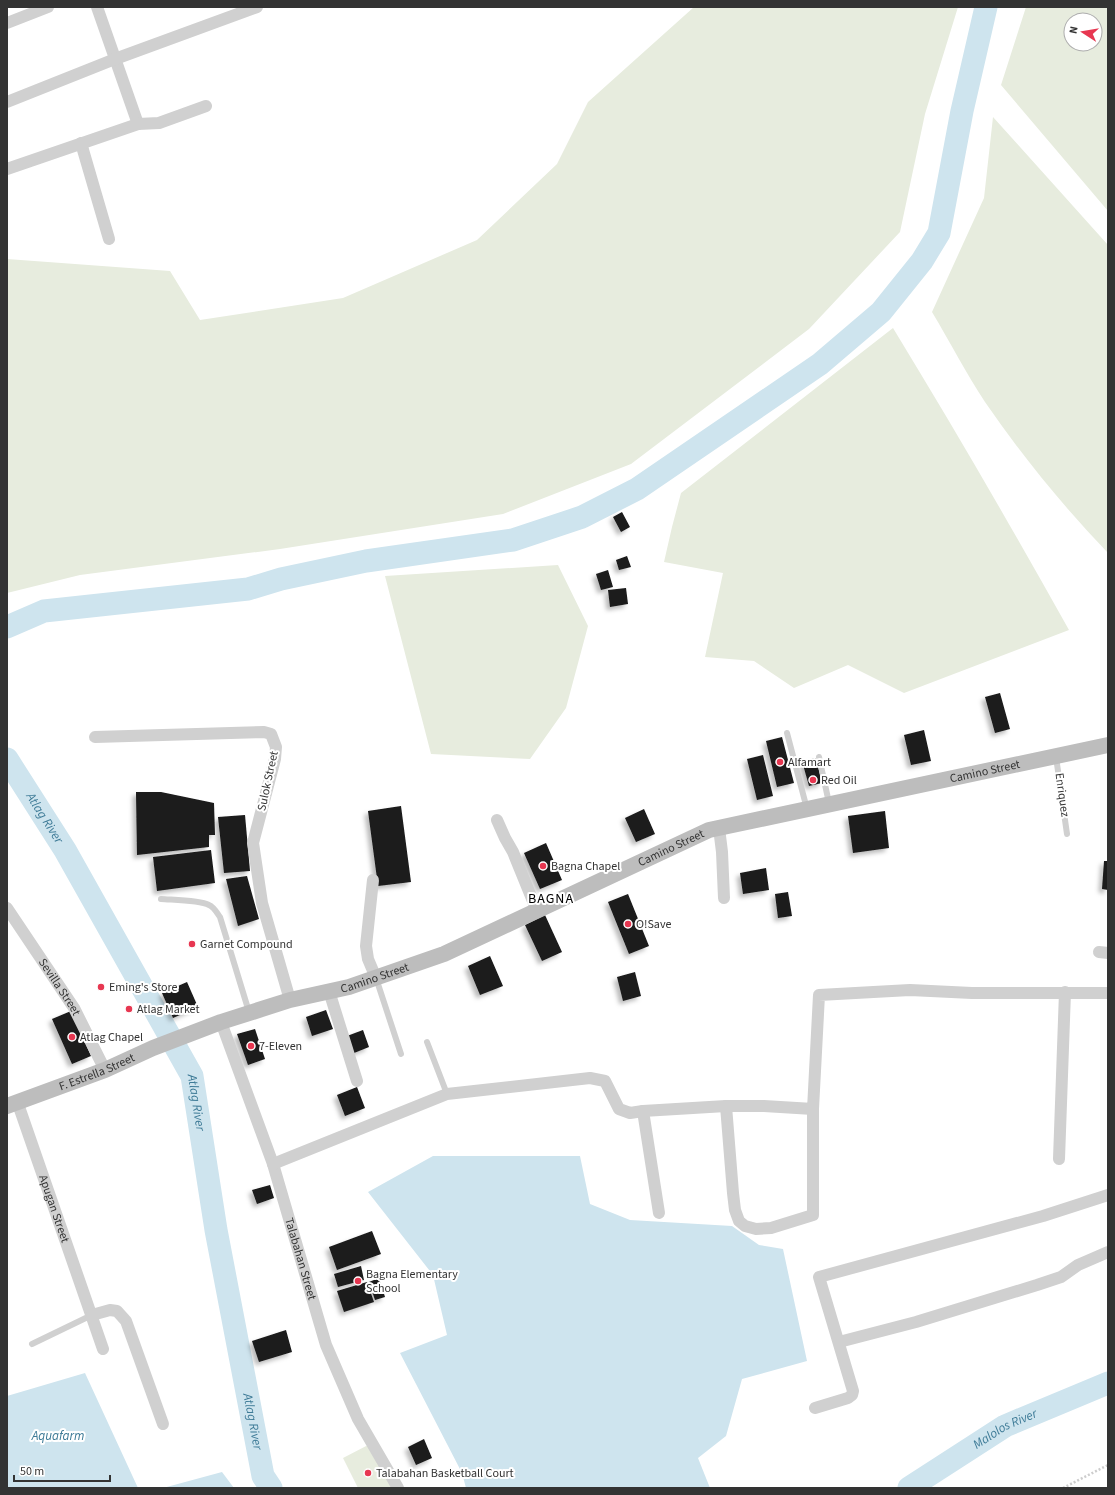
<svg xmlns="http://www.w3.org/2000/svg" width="1115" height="1495" viewBox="0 0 1115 1495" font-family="'Source Sans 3',sans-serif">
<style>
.green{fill:#e7ecde;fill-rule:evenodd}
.water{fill:#cee4ee}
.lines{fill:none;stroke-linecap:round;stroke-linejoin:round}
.river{stroke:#cee4ee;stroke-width:23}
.building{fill:#1a1a1a;filter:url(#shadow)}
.path{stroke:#cdcdcd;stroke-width:2.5;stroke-dasharray:2 2;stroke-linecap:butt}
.lane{stroke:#d0d0d0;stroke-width:6}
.street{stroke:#d0d0d0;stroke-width:12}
.secondary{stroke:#bdbdbd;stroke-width:16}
.poi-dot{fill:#e73751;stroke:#fff;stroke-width:1.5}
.labels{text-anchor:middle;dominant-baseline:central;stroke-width:4;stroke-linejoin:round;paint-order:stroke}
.poi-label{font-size:12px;fill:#333;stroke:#fff;text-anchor:start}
.street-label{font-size:12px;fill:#333;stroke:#fff}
.water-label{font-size:13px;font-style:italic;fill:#3e7b97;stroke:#fff}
.quarter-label{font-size:14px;letter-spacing:1px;fill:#000;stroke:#fff}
</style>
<defs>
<filter id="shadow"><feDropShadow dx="-3.5" dy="3.5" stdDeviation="2" flood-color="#0004"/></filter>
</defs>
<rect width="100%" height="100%" fill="#fff"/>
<path class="green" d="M694 7H958L925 114 900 232 809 329 631 464 503 514 280 549 80 575 7 593V259L170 271 200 320 343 298 477 240 557 164 588 102Z
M1026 7H1108V211L1001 85ZM1071 20H1095V44H1071Z
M993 117 1108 245V553C1063 506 1022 456 985 402 966 373 950 342 932 312L984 198Z
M893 328C954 428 1012 528 1069 630L904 693 848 665 794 688 754 661 705 657 723 573 664 562 672 527 681 493Z
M558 565 588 626 566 708 530 759 431 754 385 576Z
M370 1444 392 1488H358L343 1458Z"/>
<path class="water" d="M433 1156H580L590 1204 630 1220 732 1226 759 1245 783 1249 807 1361 742 1379 726 1436 698 1458 710 1488H466L462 1473 400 1353 447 1335 433 1275 368 1192Z
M85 1373 138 1488H7V1396Z
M222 1472 234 1488H163Z"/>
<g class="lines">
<g class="river">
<path d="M7 627 44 611 248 589 281 579 366 561 513 540 582 517 637 489 820 364 881 312 922 261 939 233 962 111 986 7"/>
<path id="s1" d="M7 759 65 850 192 1076 216 1230 263 1476 271 1488"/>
<path id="s2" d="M909 1488 1005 1426 1108 1383"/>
</g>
</g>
<path class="building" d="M622 512 630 527 621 532 613 517Z
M627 556 631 567 619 570 616 560Z
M608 570 613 587 601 590 596 574Z
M626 588 628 604 610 607 608 590Z
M1000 693 1010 729 995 733 985 697Z
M924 730 931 761 911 765 904 735Z
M782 737 794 783 777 787 766 741Z
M763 755 773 796 757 800 747 759Z
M816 758 822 783 809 786 802 761Z
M136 792H161L214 803 215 835H209V847L137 855Z
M401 806 411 882 378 886 368 811Z
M644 809 655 834 636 842 625 818Z
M885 811 889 848 853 853 848 816Z
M245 815 250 871 224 873 218 817Z
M546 843 562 880 540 889 524 853Z
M211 850 215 883 157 891 153 857Z
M1104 861H1108V890L1102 889Z
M766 868 769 890 743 894 740 873Z
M247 876 259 919 238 926 226 879Z
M788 892 792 916 778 918 775 894Z
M628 894 649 946 629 954 608 902Z
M545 915 562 952 542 961 525 925Z
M490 956 503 986 480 995 468 966Z
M635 972 641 996 623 1001 617 977Z
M187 982 198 1007 173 1018 162 993Z
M326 1010 333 1029 312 1036 306 1017Z
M71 1011 91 1056 72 1064 52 1019Z
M255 1029 265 1059 248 1065 237 1034Z
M363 1030 369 1047 354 1053 347 1036Z
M357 1087 365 1108 345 1116 337 1095Z
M270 1185 274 1198 257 1204 252 1190Z
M372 1231 381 1254 337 1270 329 1247Z
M361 1266 364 1280 338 1287 334 1274Z
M379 1278 385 1297 375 1300 369 1282Z
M367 1282 374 1302 344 1312 337 1291Z
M286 1330 292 1352 259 1362 252 1341Z
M424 1439 432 1458 416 1465 408 1447Z"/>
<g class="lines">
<path class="path" d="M1063 1488 1108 1465"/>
<path class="lane" d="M787 733 807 809
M819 757 829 803
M1056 757 1067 834
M161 899C173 900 199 900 209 905 214 907 217 913 220 917L249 1012
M376 978 401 1054
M427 1042 447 1094
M32 1344 92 1315"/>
<g class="street">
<path d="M97 7 138 124"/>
<path d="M7 23 48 7"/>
<path d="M7 102 115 59 257 7"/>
<path d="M81 143 109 239"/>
<path d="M7 169 138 124 159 123 206 106"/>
<path d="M95 737 264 732 271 734 276 747 275 759 253 843 262 903 290 1000"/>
<path d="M497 820 505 838 513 852 537 911"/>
<path d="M719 828 722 852 724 898"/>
<path d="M373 880 366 946 368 959 376 978"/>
<path id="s3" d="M7 908 74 1008 105 1070"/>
<path d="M1099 952 1108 953"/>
<path d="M329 991 357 1081"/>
<path id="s4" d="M221 1022 273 1164 326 1345 358 1419 398 1488"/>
<path id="s5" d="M17 1101 103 1349"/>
<path d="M726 1106 733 1193 735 1210 739 1221 745 1226 756 1229 771 1228 813 1215V1109"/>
<path d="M643 1111 659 1213"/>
<path d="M1059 1159 1065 992"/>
<path d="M273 1164 447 1094 590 1078 605 1081 619 1109 630 1113 643 1111 726 1106H764L813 1109 819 995 910 990 972 993H1108"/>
<path d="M92 1315 110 1310 117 1311 126 1321 163 1424"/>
<path d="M839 1342 916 1322 1037 1285 1061 1277 1078 1265 1108 1252"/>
<path d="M815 1408 848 1398 852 1395 853 1391 819 1277 1043 1216 1108 1195"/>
</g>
<path class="secondary" id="s6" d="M7 1106 105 1070 153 1048 221 1022 290 1000 349 987 444 954 709 830 1108 745"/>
</g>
<g class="poi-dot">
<circle cx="780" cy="762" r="4"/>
<circle cx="813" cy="780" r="4"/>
<circle cx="543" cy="866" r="4"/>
<circle cx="628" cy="924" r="4"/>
<circle cx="192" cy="944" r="4"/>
<circle cx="101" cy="987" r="4"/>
<circle cx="129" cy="1009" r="4"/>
<circle cx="72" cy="1037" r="4"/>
<circle cx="251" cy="1046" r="4"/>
<circle cx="358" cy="1281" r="4"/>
<circle cx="368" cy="1473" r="4"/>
</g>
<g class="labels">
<g class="poi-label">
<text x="788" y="762">Alfamart</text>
<text x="821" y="780">Red Oil</text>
<text x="551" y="866">Bagna Chapel</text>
<text x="636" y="924">O!Save</text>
<text x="200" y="944">Garnet Compound</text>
<text x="109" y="987">Eming's Store</text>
<text x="137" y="1009">Atlag Market</text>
<text x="80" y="1037">Atlag Chapel</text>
<text x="259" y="1046">7-Eleven</text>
<text x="366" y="1274">Bagna Elementary<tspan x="366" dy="14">School</tspan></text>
<text x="376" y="1473">Talabahan Basketball Court</text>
</g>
<g class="street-label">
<text stroke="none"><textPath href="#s6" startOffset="1038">Camino Street</textPath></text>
<text transform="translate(268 781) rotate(-78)">Sulok Street</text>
<text transform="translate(1062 795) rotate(82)">Enriquez</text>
<text stroke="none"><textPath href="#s6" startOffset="714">Camino Street</textPath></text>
<text stroke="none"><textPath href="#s6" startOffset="390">Camino Street</textPath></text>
<text stroke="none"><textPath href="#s3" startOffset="95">Sevilla Street</textPath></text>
<text stroke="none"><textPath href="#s6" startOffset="96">F. Estrella Street</textPath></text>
<text stroke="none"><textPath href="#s5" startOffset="114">Apugan Street</textPath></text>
<text stroke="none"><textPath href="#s4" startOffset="250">Talabahan Street</textPath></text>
</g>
<g class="water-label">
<text stroke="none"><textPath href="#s1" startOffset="70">Atlag River</textPath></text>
<text stroke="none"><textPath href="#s1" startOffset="394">Atlag River</textPath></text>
<text stroke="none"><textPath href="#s1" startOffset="718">Atlag River</textPath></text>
<text stroke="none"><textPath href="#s2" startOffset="113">Malolos River</textPath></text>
<text x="58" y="1436">Aquafarm</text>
</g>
<g class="quarter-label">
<text x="551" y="899">BAGNA</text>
</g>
</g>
<rect width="1115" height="1495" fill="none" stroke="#333333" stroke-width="16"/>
<g transform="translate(1083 32) rotate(282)"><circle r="19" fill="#ffffff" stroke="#adadad"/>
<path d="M0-3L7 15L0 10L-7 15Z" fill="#e73751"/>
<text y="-6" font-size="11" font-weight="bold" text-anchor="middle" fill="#333333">N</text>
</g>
<path d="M14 1475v6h96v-6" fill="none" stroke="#333333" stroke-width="2"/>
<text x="20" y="1475" font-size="12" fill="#333333" stroke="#ffffff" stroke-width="3" paint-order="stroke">50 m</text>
</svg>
